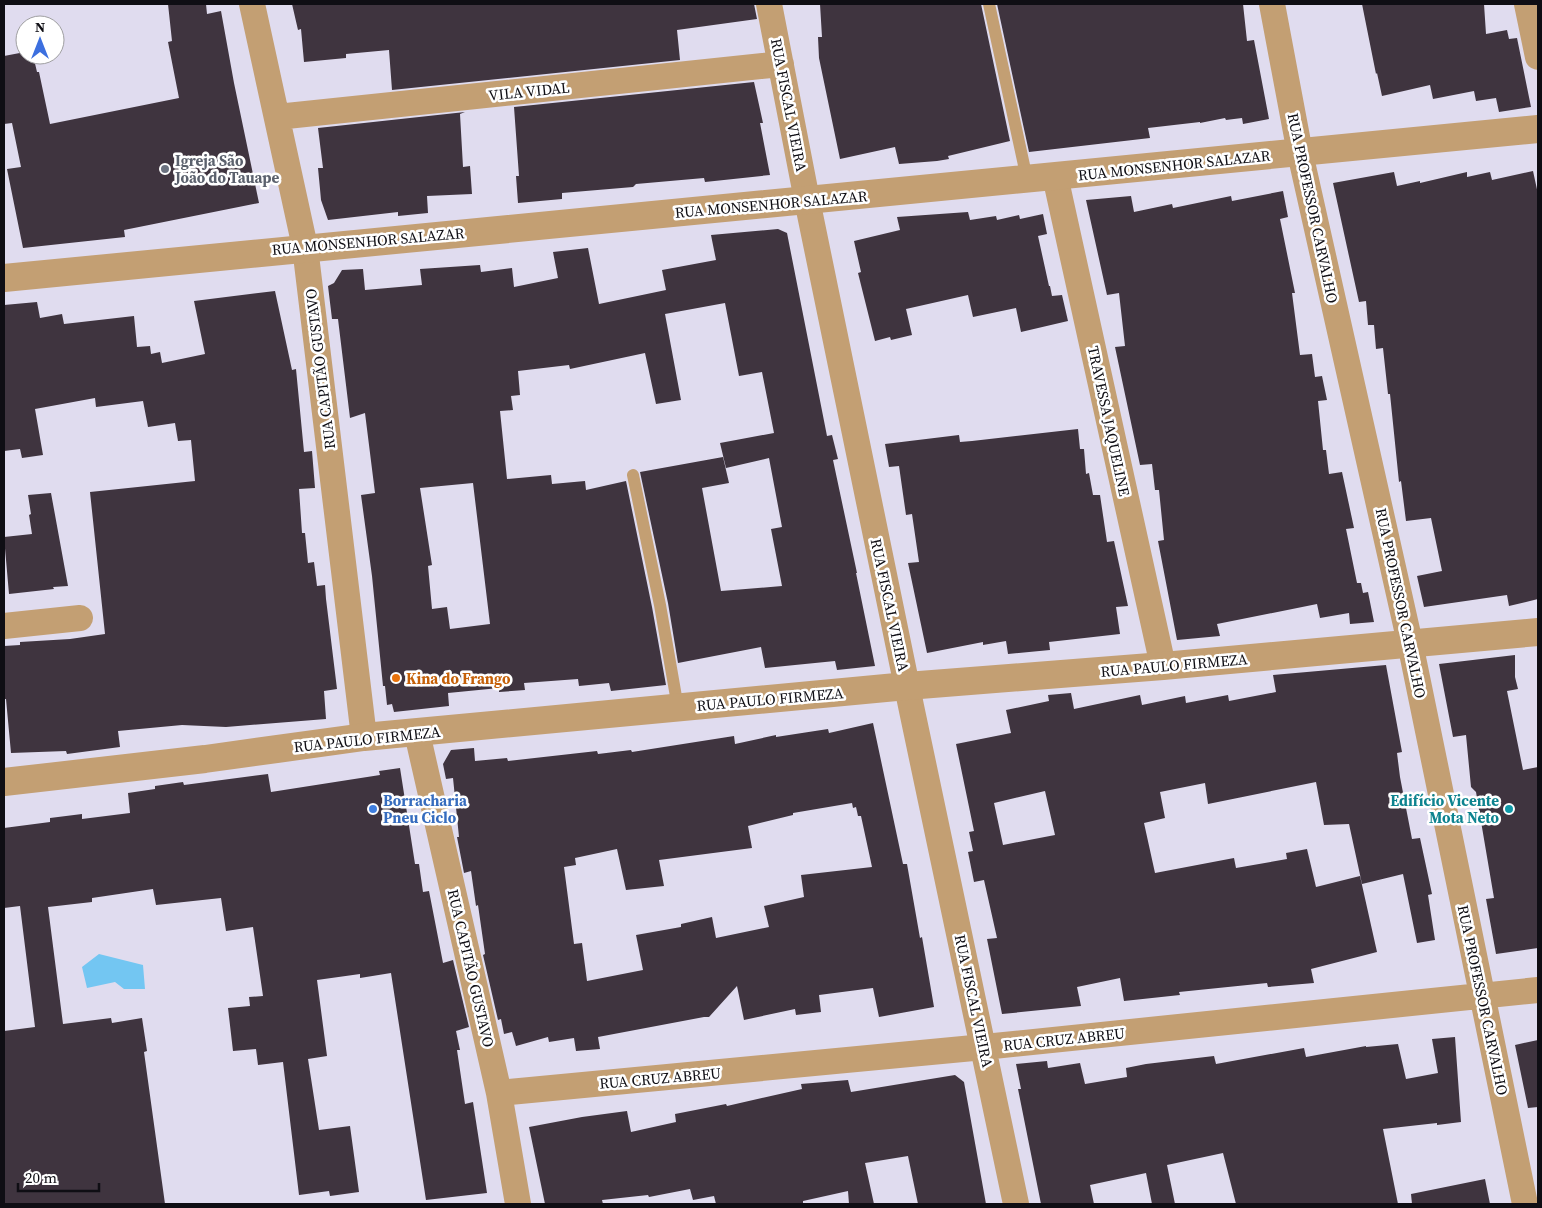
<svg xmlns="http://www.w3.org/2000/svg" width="1542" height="1208" viewBox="0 0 1542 1208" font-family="'Source Serif 4',serif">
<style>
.water{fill:#73c6f2}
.building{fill:#3f343f;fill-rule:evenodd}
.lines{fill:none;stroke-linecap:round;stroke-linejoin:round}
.service{stroke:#c39f73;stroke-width:12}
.minor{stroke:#c39f73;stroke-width:26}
.tertiary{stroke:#c39f73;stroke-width:28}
.worship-dot{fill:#6b7280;stroke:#fff;stroke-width:2}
.food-dot{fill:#e8710a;stroke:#fff;stroke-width:2}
.shop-dot{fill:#3f7fe0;stroke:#fff;stroke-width:2}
.culture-dot{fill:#0f9aa8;stroke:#fff;stroke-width:2}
.labels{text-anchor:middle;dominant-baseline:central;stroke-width:5;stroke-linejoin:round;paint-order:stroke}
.street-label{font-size:15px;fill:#0f0e14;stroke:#fff}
.worship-label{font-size:15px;font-weight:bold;fill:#5b616d;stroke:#fff;text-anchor:start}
.food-label{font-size:15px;font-weight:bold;fill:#c56008;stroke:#fff;text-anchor:start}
.shop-label{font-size:15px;font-weight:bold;fill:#366cbe;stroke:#fff;text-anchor:start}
.culture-label{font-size:15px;font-weight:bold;fill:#0d838f;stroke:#fff;text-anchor:end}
</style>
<rect width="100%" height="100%" fill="#e0dcef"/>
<path class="water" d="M99 954 143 965 145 989H124L115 982 87 988 82 967Z"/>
<path class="building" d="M168 4H206L207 14 221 11 234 83 259 203 124 230 125 237 23 248 7 169 21 167 12 123 4 124V56L25 52V55H33L37 72H39L50 124 179 98 168 42 172 41Z
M292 4H754L757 19 677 30 680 60 392 90 389 50 346 54V58L304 62 301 29 298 30Z
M820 4H981L1010 141 948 156 949 159 937 161 899 164 895 147 840 159 819 58 818 37H822Z
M997 4H1243L1247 41 1254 40 1269 119 1243 124 1242 118 1226 120 1225 118 1200 123V122L1148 128 1150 138 1029 152Z
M1362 4H1484L1486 34 1507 30 1509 39 1517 38 1531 107 1499 112 1496 98 1476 101 1474 91 1433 99 1430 85 1382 96 1377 73 1376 74Z
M754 82 763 123H760L770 175 705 182 704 178 636 184 633 187 562 193V199L518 203 516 176H519L514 107Z
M465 112 460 114 463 167 470 166 472 194 427 196 428 213 398 216V212L328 220 321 200 320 189 318 168H323L318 128Z
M1533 171 1538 194V599L1509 606 1507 595 1424 607 1417 576 1442 571 1431 518 1406 521 1401 481 1399 482 1390 394H1388L1383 348 1376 349 1374 325H1368L1366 301 1359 302 1333 183 1394 172 1397 186 1420 181V183L1467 172V177L1490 172 1492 180Z
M1283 191 1288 217 1280 219 1295 293H1292L1300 355 1312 354 1315 377 1322 376 1327 400 1318 401 1323 450H1326L1329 474 1342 472 1354 528 1346 529 1357 583H1361L1363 593 1368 592 1374 622 1350 624 1349 613 1320 618 1317 604 1217 624 1220 636 1177 640 1158 541 1164 540 1159 490H1155L1152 464 1140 465 1115 347 1125 346 1119 293 1107 295 1086 200 1131 196 1134 212 1172 204 1173 208 1231 196 1232 201Z
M968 212 970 220 996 216 997 220 1019 215 1020 219 1043 214 1047 234 1038 236 1049 286H1050L1052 296 1062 295 1068 321 1021 332 1016 308 973 317 968 295 906 309 912 335 891 340 890 337 875 341 858 273 861 272 854 241 900 230 897 217Z
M778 229 787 233 827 436 832 435 838 459 833 460 857 573H856L875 666 837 670 835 661 765 668 761 647 678 663 668 603 640 472 723 457 729 483 702 488 721 591 782 586 771 529 782 527 769 458 726 468 720 443 774 433 762 372 739 376 725 303 665 314 681 400 656 404 645 353 570 369 569 365 518 371 520 395 511 396 513 410 500 411 507 479 551 475 552 484 585 481 586 490 626 481 652 607 666 685 611 691 609 683 579 686 578 679 524 683 525 690 499 692V688L448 693 449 706 394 712 392 704 387 705 385 686H383L372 576 361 495 375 493 365 413 350 418 338 319H332L328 286 334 283 342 270 363 269 365 290 422 285 420 269 480 265 481 272 512 268 514 287 558 278 553 252 588 248 599 304 666 290 662 270 716 260 711 235ZM473 483 490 624 450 629 447 607 432 609 428 566 432 565 420 488Z
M275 291 292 370 296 369 304 452 312 451 315 488 299 489 302 533H305L308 563 314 562 317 586 325 585 326 599 337 689 324 691 326 719 226 727 182 725 118 731 120 747 67 754 66 751 11 753 6 699H4V646L20 645V642L70 639 105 634 90 492 195 481 191 440 178 441 175 423 148 427 143 401 96 407 95 398 35 409 43 455 22 458 20 449 4 451V305L37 302 40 318 62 314 64 324 134 316 137 347 150 346 151 354 160 352 162 363 205 354 194 301Z
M1078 429 1080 449H1084L1086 474 1089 473 1093 495H1100L1107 542 1114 541 1128 606 1116 607 1120 634 1049 642 1050 650 1008 654 1006 641 983 645V642L927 653 908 563 919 562 912 514 906 515 899 466 889 467 885 444 959 435 960 442 972 441Z
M51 493 68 586 53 587 54 589 9 594 4 537 32 534 29 515 31 514 28 495Z
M1515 655V677L1518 689 1507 691 1523 770 1538 767V948L1496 954 1486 899 1494 898 1476 792 1471 787 1466 735 1453 737 1439 664Z
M1386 665 1402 752 1397 753 1400 777 1412 839 1420 838 1432 894 1428 895 1435 940 1417 943 1403 874 1362 884 1349 824 1324 825 1316 782 1208 804 1205 783 1160 792 1165 818 1144 823 1155 873 1234 858 1236 868 1287 859 1286 853 1307 849 1316 887 1360 876 1377 952 1311 969 1314 983 1268 987 1267 983 1179 992 1180 995 1124 1001 1120 978 1077 987 1081 1006 1002 1014 987 939 997 938 984 880 974 882 968 852 973 851 969 832 974 831 956 744 1011 733 1006 710 1049 701 1048 695 1071 693 1074 709 1140 695 1142 705 1185 696 1186 703 1228 695 1229 701 1276 692 1273 675ZM1045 791 1055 835 1003 845 994 803Z
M873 723 903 864H907L920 938 922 937 934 1007 879 1017 873 988 819 995 821 1012 796 1015 795 1009 744 1020 737 986 709 1017H704L598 1037 600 1049 576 1051 574 1038 549 1042 548 1037 516 1046 512 1032 504 1034 501 1019 498 1020 483 955 485 954 478 905 476 906 471 871 464 873 457 837H459L453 778 446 779 443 764 451 750 474 748 475 761 507 758 508 761 597 751 598 754 631 750 632 752 734 736 735 744 776 735V737L828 729 829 733ZM852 803 853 808 856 807 858 816H861L872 867 801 875 804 897 764 906 769 927 716 938 712 917 681 924V927L636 935 643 970 587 981 582 943 574 944 564 867 576 865 575 858 617 849 626 890 664 886 659 860 752 848 748 826 793 815V813Z
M400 768 415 864H419L423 892 429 891 443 963 453 960 469 1027 456 1031 460 1050H457L465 1104 473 1102 487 1193 426 1200 391 973 360 978V974L317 980 327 1056 308 1059 319 1130 350 1126 359 1192 330 1196 329 1191 299 1195 283 1062 258 1065 256 1049 233 1051 228 1008 250 1006 249 997 263 996 253 927 226 931 221 898 156 905 153 889 92 898V902L48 907 63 1024 111 1018 112 1023 142 1018 147 1051 144 1052 165 1204H4V1031L35 1027 20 906 4 908V828L50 822V818L82 814V819L130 813 128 793 155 789V786L183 782 184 785 268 774 271 792 380 775 379 771Z
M1455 1037 1461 1122 1437 1125V1123L1383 1129 1398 1204H1236L1223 1153 1167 1165 1175 1204H1152L1146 1173 1090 1185 1094 1204H1041L1018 1089H1021L1016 1064 1047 1061 1048 1068 1080 1063 1085 1084 1127 1077 1126 1068 1146 1064 1214 1056 1216 1064 1304 1048 1306 1057 1366 1046V1047L1398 1044 1406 1079 1438 1073 1432 1039Z
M1538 1040V1107L1528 1108 1515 1045Z
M955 1075 964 1082 986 1204H918L908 1156 865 1163 874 1204H849L848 1191 803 1201V1204H716L714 1196 693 1200 690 1189 649 1197 648 1195 602 1200 603 1204H545L529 1127 582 1117 627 1111 631 1132 676 1122 675 1114 726 1104 727 1106 802 1089 801 1084 848 1080 851 1092Z
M1485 1179 1490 1204H1412L1411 1194Z"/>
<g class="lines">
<path class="service" d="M989 4 1027 179
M633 475 660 605 678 708"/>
<path class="minor" d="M252 4 305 247 364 737
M769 4 807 200 911 706 1016 1204
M1272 4 1300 153 1410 643 1525 1204
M1527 4 1538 57
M277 117 781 64
M1055 176 1163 666
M4 626 80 618
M417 733 499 1093 518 1204
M499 1093 984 1047 1538 990"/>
<path class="tertiary" d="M4 278C515 224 1027 180 1538 129
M4 782 205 759 364 737 907 686 1163 666 1538 632"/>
</g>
<circle class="worship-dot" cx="165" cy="169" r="5"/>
<circle class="food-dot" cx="396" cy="678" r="5"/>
<circle class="shop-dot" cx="373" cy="809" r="5"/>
<circle class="culture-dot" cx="1509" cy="809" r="5"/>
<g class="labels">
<g class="street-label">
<text transform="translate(529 91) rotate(-6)">VILA VIDAL</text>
<text transform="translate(789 105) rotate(79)">RUA FISCAL VIEIRA</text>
<text transform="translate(1174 165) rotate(-6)">RUA MONSENHOR SALAZAR</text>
<text transform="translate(771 204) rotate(-5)">RUA MONSENHOR SALAZAR</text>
<text transform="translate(1313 208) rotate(78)">RUA PROFESSOR CARVALHO</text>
<text transform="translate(368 241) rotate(-5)">RUA MONSENHOR SALAZAR</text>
<text transform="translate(320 369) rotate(-97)">RUA CAPITÃO GUSTAVO</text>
<text transform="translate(1109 421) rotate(78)">TRAVESSA JAQUELINE</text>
<text transform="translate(1401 603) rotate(78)">RUA PROFESSOR CARVALHO</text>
<text transform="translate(890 605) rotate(78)">RUA FISCAL VIEIRA</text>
<text transform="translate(1174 665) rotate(-5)">RUA PAULO FIRMEZA</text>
<text transform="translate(770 699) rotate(-5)">RUA PAULO FIRMEZA</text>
<text transform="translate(367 739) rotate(-6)">RUA PAULO FIRMEZA</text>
<text transform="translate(471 968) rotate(77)">RUA CAPITÃO GUSTAVO</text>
<text transform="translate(1483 1000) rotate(78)">RUA PROFESSOR CARVALHO</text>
<text transform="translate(974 1001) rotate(78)">RUA FISCAL VIEIRA</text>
<text transform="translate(1064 1039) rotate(-6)">RUA CRUZ ABREU</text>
<text transform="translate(660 1078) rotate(-5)">RUA CRUZ ABREU</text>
</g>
<g class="worship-label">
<text x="175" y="160">Igreja São<tspan x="175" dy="17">João do Tauape</tspan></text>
</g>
<g class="food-label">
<text x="406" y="678">Kina do Frango</text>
</g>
<g class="shop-label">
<text x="383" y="800">Borracharia<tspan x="383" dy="17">Pneu Ciclo</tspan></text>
</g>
<g class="culture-label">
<text x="1499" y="800">Edifício Vicente<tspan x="1499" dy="17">Mota Neto</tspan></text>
</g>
</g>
<rect width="1542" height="1208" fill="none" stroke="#0f0e14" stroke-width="10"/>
<g transform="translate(40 40)"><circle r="24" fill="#ffffff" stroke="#9f9fa1"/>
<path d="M0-4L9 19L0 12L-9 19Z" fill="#3c6fdf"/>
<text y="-8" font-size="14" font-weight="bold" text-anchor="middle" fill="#0f0e14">N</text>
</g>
<path d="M18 1183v8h81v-8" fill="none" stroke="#0f0e14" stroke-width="2.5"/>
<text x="25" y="1183" font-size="15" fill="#0f0e14" stroke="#ffffff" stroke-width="4" paint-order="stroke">20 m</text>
</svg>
